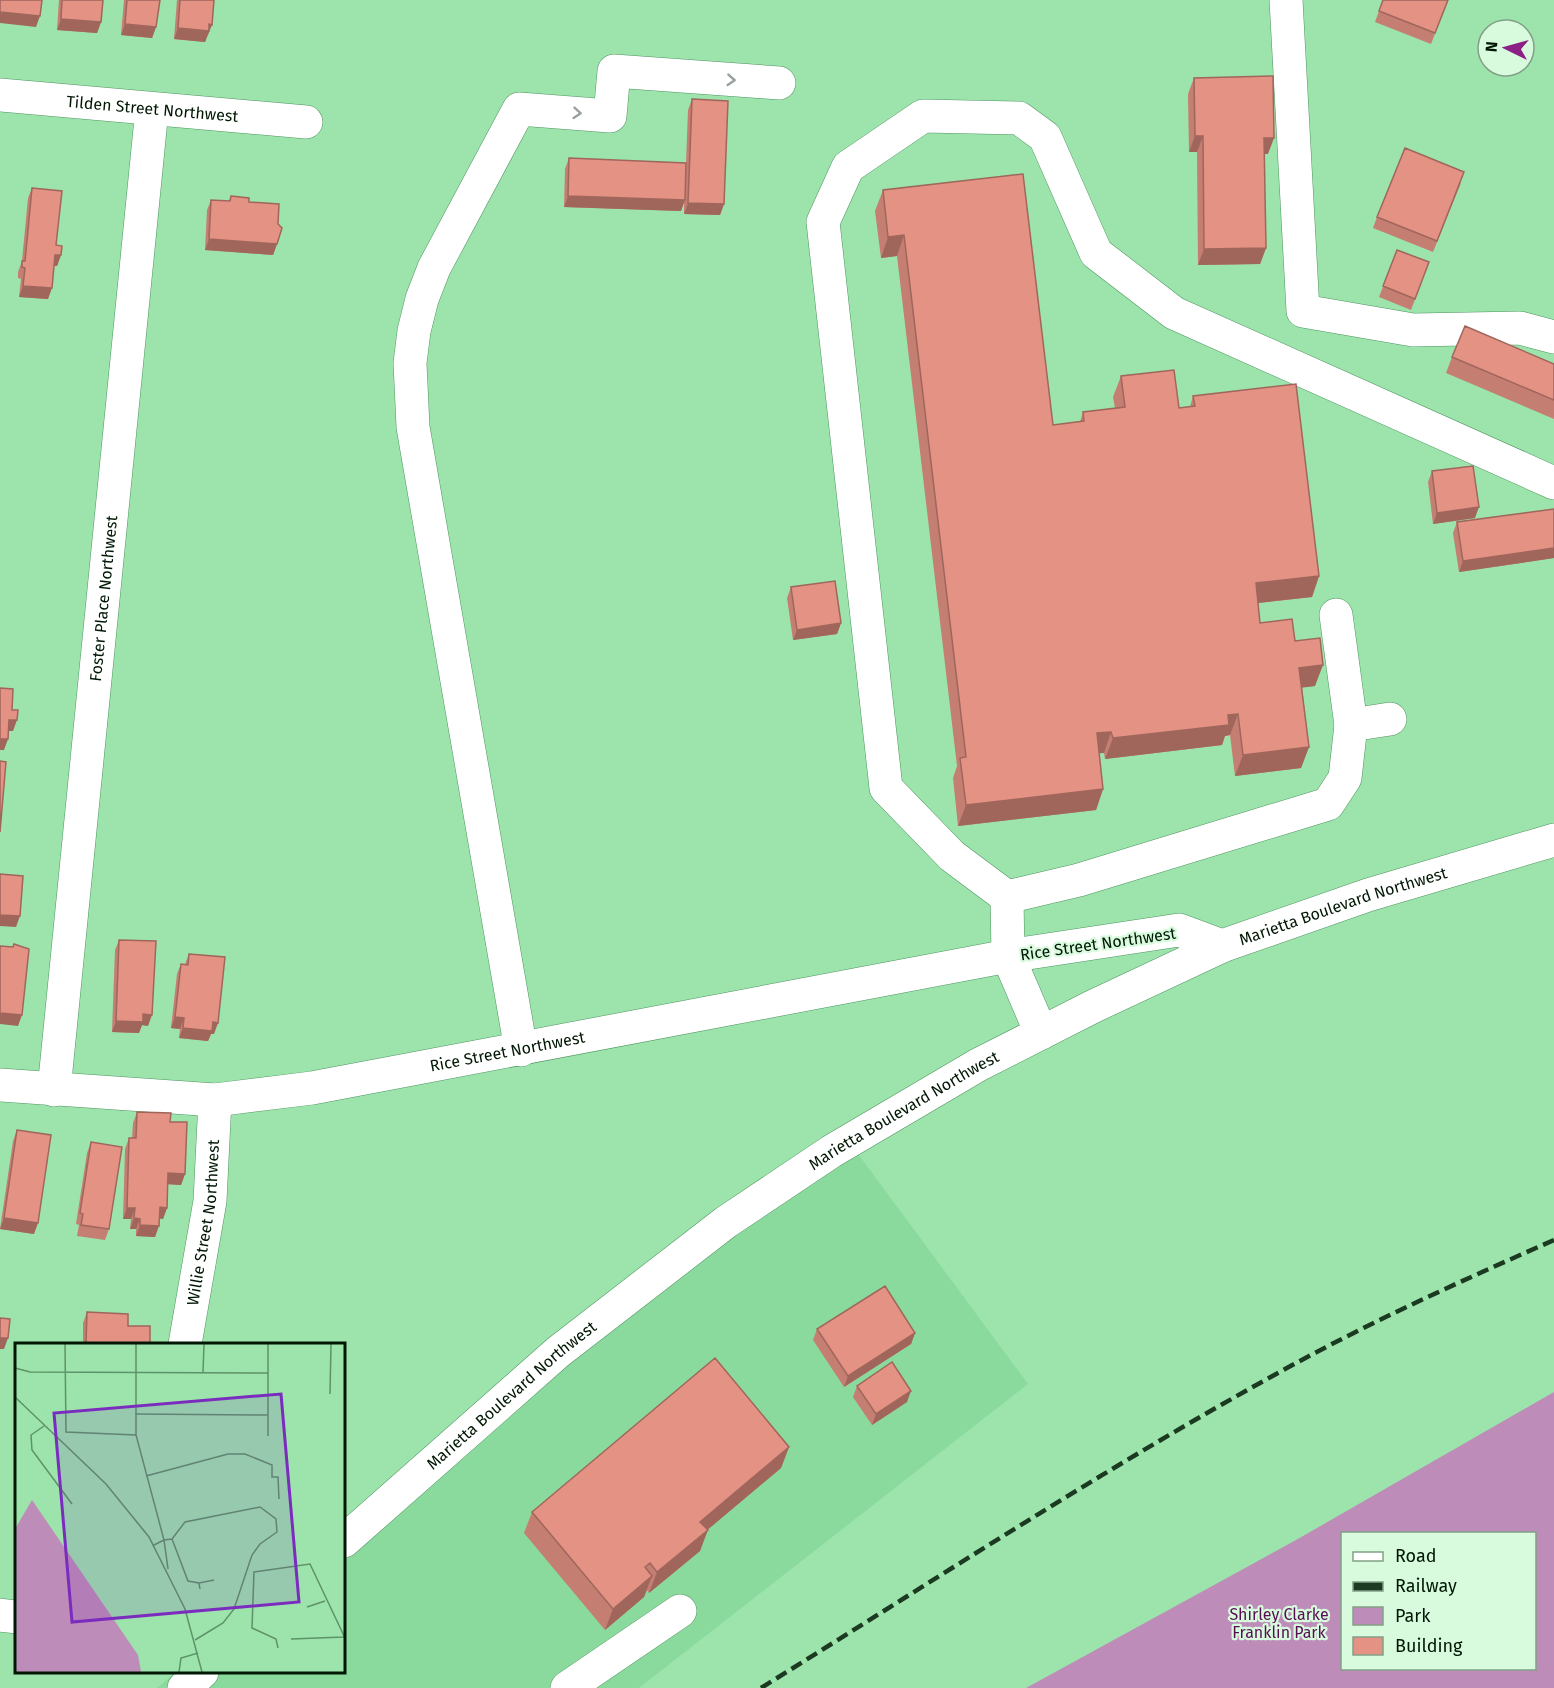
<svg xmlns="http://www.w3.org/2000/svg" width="1554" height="1688" viewBox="0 0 1554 1688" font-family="'Fira Sans',sans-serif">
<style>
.built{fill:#8bda9d}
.green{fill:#be8cb8;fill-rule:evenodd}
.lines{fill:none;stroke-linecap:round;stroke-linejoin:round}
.minor-casing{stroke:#4e9460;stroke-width:34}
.major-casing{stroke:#4e9460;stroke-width:34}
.minor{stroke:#fff;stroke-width:33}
.major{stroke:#fff;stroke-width:33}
.rail{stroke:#1b3a21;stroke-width:4.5;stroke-dasharray:12 6;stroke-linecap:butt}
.wall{fill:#c47e72}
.shaded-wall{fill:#a0665c}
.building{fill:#e49284;stroke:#a0665c;stroke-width:1.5}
.oneway{stroke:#99a29b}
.labels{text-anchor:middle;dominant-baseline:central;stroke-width:4.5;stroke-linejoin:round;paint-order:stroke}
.street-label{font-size:16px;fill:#001704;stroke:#d8fbde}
.park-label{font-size:16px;fill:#560d53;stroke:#d8fbde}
.inset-road{fill:none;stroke:#5e9268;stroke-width:1.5}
.view{fill:#7b2cbf;fill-opacity:0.15;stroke:#7b2cbf;stroke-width:3}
.inset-edge{fill:none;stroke:#001704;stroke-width:3}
</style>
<rect width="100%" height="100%" fill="#9ce4ab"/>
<path class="built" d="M844 1135 1028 1384 639 1688H157L176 1672H344V1531Z"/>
<path class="green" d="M1554 1392V1688H1026L1296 1540ZM1342 1534H1534V1668H1342Z"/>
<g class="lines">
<g class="minor-casing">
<g id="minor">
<path d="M1286 0 1303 311 1413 330 1520 328 1554 337"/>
<path id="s1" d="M0 95 306 122"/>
<path d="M1336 615 1351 725 1390 719"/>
<path d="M1007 897 1079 880 1328 804 1345 778 1351 725"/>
<path d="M1222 946 1179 930 1008 956 1007 897 952 856 886 788 823 222 848 167 923 116 1019 118 1045 137 1096 253 1174 313 1554 483"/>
<path d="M521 1050 413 427 410 363 414 331 422 299 434 268 519 109 610 116 614 71 779 83"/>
<path id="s2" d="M0 1085 215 1100 312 1088 1008 956 1041 1033"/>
<path id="s3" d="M54 1090 152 109"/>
<path id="s4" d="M185 1344 210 1201 215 1100"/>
<path d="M0 1615 16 1617"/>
<path d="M567 1688 680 1611"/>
</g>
</g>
<g class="major-casing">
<g id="major">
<path id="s5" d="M344 1541 558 1352 726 1222 832 1151 978 1065 1092 1007 1222 946 1368 895 1554 840"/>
<path d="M184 1688 202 1672"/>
</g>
</g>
<use href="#minor" class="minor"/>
<use href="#major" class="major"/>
<path class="rail" d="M761 1688C938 1578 1114 1462 1298 1362 1381 1317 1468 1278 1554 1240"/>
</g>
<path class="wall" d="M59 0H103L101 22 97 33 57 30Z
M124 0H160L156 27 152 38 121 35Z
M177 0H214L208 35H207L205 42 174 39Z
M1383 0H1448L1431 44 1375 22Z
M1194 78 1268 154H1264L1266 248 1260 264 1198 265 1197 152H1189L1188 94Z
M692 99 724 204 720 215 684 214V201L681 211 564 207 565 169 569 158 686 163 688 110Z
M1461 183 1433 252 1373 228 1377 217Z
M32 188 56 245 61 255 57 266H54L48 299 19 297 21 279 18 278V272L22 261 28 198Z
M883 190 1053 425 1080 422 1083 412 1115 408 1113 397 1121 376 1179 408 1190 407 1193 396 1319 576 1312 597 1258 603 1260 623 1295 641 1315 686 1302 687 1309 747 1301 768 1235 776 1230 735 1225 736 1222 745 1105 759 1104 753H1099L1103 789 1096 810 958 826 953 778 957 766 897 256 881 258 875 211Z
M231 196 249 202 278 224 277 244 273 255 205 250 207 210 211 200 229 201Z
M1397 250 1429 262 1411 310 1379 297Z
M1452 357 1554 364V419L1446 373Z
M1432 471 1475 518 1433 524 1428 482Z
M1554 509V558L1459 572 1453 533 1457 522Z
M791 587 841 623 837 634 793 640 787 598Z
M119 940 148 1026 142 1025 139 1033 112 1032 115 950Z
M189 954 214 1034H211L208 1041 179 1038 180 1029 171 1028 177 974 181 964H185Z
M137 1112 170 1122 185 1174 181 1185 168 1184 167 1208 163 1219 160 1218 155 1237 136 1236V1229H130L131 1219H123L125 1149 129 1138H132L133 1123Z
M17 1130 34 1234 0 1229 13 1141Z
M91 1142 109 1229 105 1240 77 1236 79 1225 76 1224 87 1153Z
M87 1312 128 1326 150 1344H83V1323Z
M817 1329 915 1333 911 1344 844 1387 813 1340Z
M857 1386 907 1402 872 1425 853 1397Z
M789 1447 781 1468 707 1530 700 1551 649 1593 647 1590 644 1597 605 1630 524 1533 532 1512Z"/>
<path class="shaded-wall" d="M0 12 40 16 36 27 0 23Z
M61 19 101 22 97 33 57 30Z
M125 24 156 27 152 38 121 35Z
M209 24 212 25 205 42 174 39 178 28Z
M1195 136H1203L1197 152H1189Z
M1264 138H1274L1268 154H1258Z
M568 196 685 200 681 211 564 207Z
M688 203 724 204 720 215 684 214Z
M904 235 897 256 881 258 888 237Z
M209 239 277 244 273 255 205 250Z
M1266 248 1260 264 1198 265 1204 249Z
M55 255H61L57 266H51Z
M23 286 52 288 48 299 19 297Z
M1479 507 1475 518 1433 524 1437 513Z
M1554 548V558L1459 572 1463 561Z
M1319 576 1312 597 1248 604 1256 583Z
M841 623 837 634 793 640 797 630Z
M1323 665 1315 686 1292 689 1299 668Z
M1238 714 1230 735 1225 736 1222 745 1105 759 1113 738 1228 715Z
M9 720H17L13 731H5Z
M1111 732 1104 753 1089 754 1097 733Z
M0 739H8L4 750H0Z
M1309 747 1301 768 1235 776 1243 755Z
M1103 789 1096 810 958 826 966 805Z
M0 915 20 916 16 927 0 926Z
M0 1013 22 1015 18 1026 0 1024Z
M143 1014 152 1015 148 1026 142 1025 139 1033 112 1032 116 1021Z
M175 1017 184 1018 180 1029 171 1028Z
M213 1022 218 1023 214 1034H211L208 1041 179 1038 183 1028Z
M168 1173 185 1174 181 1185 164 1184Z
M160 1207 167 1208 163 1219 156 1218Z
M127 1208H135L131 1219H123Z
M4 1218 38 1223 34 1234 0 1229Z
M134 1218 140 1219 136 1229H130Z
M140 1225 159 1226 155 1237 136 1236Z
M915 1333 911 1344 844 1387 848 1376Z
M0 1338H8L4 1349H0Z
M911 1391 907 1402 872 1425 876 1414Z
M789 1447 781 1468 693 1542 700 1522Z
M708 1530 700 1551 649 1593 657 1572Z
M652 1576 644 1597 605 1630 613 1609Z"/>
<path class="building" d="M0 0H42L40 16 0 12Z
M62 0H103L101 22 61 19Z
M127 0H160L156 27 125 24Z
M180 0H214L212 25 209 24V31L178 28Z
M1383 0H1448L1435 33 1379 11Z
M1273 76 1274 138H1264L1266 248 1204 249 1203 136H1195L1194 78Z
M692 99 728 101 724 204 688 203Z
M1405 148 1464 172 1437 241 1377 217Z
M569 158 686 163 685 200 568 196Z
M1023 174 1053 425 1084 421 1083 412 1125 407 1121 376 1174 370 1179 408 1195 406 1193 396 1296 384 1319 576 1256 583 1260 623 1292 619 1295 641 1320 638 1323 665 1299 668 1309 747 1243 755 1238 714 1228 715 1229 725 1113 738 1111 732 1097 733 1103 789 966 805 960 758 966 757 904 235 888 237 883 190Z
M32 188 62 191 56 245 62 246 61 255H55L52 288 23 286 25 268 22 267V261H25Z
M231 196 249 198V202L279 204 278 224 282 228 277 244 209 239 211 200 230 201Z
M1397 250 1429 262 1415 299 1383 286Z
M1465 326 1554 364V400L1452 357Z
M1473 466 1479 507 1437 513 1432 471Z
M1554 509V548L1463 561 1457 522Z
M835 581 841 623 797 630 791 587Z
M0 688 13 689 12 710H18L17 720H9L8 739H0Z
M0 761 6 762 0 832Z
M0 874 23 876 20 916 0 915Z
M119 940 156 941 152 1015 143 1014V1022L116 1021Z
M14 944 29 949 22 1015 0 1013V946L13 947Z
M189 954 225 957 218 1023 213 1022 212 1031 183 1028 184 1018 175 1017 181 964 188 965Z
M137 1112 171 1113 170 1122H187L185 1174 168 1173 167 1208 160 1207 159 1226 140 1225V1219L134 1218 135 1208H127L129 1138H136Z
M17 1130 51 1135 38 1223 4 1218Z
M91 1142 122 1147 109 1229 81 1225 83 1214 80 1213Z
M885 1286 915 1333 848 1376 817 1329Z
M87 1312 128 1314V1326H150V1344H86Z
M0 1318 10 1319 8 1338H0Z
M715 1358 789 1447 700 1522 708 1530 657 1572 650 1563 645 1567 652 1576 613 1609 532 1512Z
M892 1362 911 1391 876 1414 857 1386Z"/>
<defs><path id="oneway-chevron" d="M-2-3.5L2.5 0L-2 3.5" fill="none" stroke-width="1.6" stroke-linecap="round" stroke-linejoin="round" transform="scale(1.5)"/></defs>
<g class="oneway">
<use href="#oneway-chevron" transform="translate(731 80) rotate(4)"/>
<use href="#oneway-chevron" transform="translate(577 113) rotate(5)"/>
</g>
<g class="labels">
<g class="street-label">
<text stroke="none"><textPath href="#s1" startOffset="153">Tilden Street Northwest</textPath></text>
<text stroke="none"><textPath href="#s3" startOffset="494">Foster Place Northwest</textPath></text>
<text stroke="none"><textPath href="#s5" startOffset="1194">Marietta Boulevard Northwest</textPath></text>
<text transform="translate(1098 944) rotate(-8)">Rice Street Northwest</text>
<text stroke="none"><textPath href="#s2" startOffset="512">Rice Street Northwest</textPath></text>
<text stroke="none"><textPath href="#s5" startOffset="708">Marietta Boulevard Northwest</textPath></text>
<text stroke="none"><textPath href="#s4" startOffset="123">Willie Street Northwest</textPath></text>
<text stroke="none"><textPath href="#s5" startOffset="222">Marietta Boulevard Northwest</textPath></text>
</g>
<g class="park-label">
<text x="1279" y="1614">Shirley Clarke<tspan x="1279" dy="18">Franklin Park</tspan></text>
</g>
</g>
<g transform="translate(15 1343)">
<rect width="330" height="330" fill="#9ce4ab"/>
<path d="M17 157 123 312 126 329H0V186Z" fill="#be8cb8"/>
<path class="inset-road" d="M50 1 51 89 121 92M121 1V92L149 197 139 202M0 25 15 29 253 30M188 29 189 1M315 51 316 1M0 54 91 141 134 194 170 266 187 329M120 71 253 72M29 83 16 92 17 107 57 161M253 93V1M131 133 213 111H230L257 122V134H263L264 156M157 196 173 238 184 240M153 226 149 197 157 196 170 179 245 164 261 176 262 189 245 201 237 212 219 266 208 280 180 297M185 246 184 240 199 237M292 264 310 258M276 296 329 294M263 305 261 296 237 285 239 229 295 221 330 295M164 329 166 315 183 310"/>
<path class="view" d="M266 51 284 259 57 279 39 70Z"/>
<rect width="330" height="330" class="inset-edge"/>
</g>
<rect x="1341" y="1532" width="195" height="138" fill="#d8fbde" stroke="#82a087" stroke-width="1.5"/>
<rect x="1353" y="1552" width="30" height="9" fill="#ffffff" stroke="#82a087" stroke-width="1.5"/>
<text x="1395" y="1562" font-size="18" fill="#001704">Road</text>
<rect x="1353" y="1582" width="30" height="9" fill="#1b3a21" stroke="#82a087" stroke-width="1.5"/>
<text x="1395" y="1592" font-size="18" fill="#001704">Railway</text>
<rect x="1353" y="1607" width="30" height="18" fill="#be8cb8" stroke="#82a087" stroke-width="1.5"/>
<text x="1395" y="1622" font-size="18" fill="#001704">Park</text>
<rect x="1353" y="1637" width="30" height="18" fill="#e49284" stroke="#82a087" stroke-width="1.5"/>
<text x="1395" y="1652" font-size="18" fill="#001704">Building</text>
<g transform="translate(1506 48) rotate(275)"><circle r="28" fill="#d8fbde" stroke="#82a087" stroke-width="1.5"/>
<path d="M0-4.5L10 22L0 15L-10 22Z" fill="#8b2085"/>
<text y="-9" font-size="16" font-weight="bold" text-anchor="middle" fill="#001704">N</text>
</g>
</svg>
